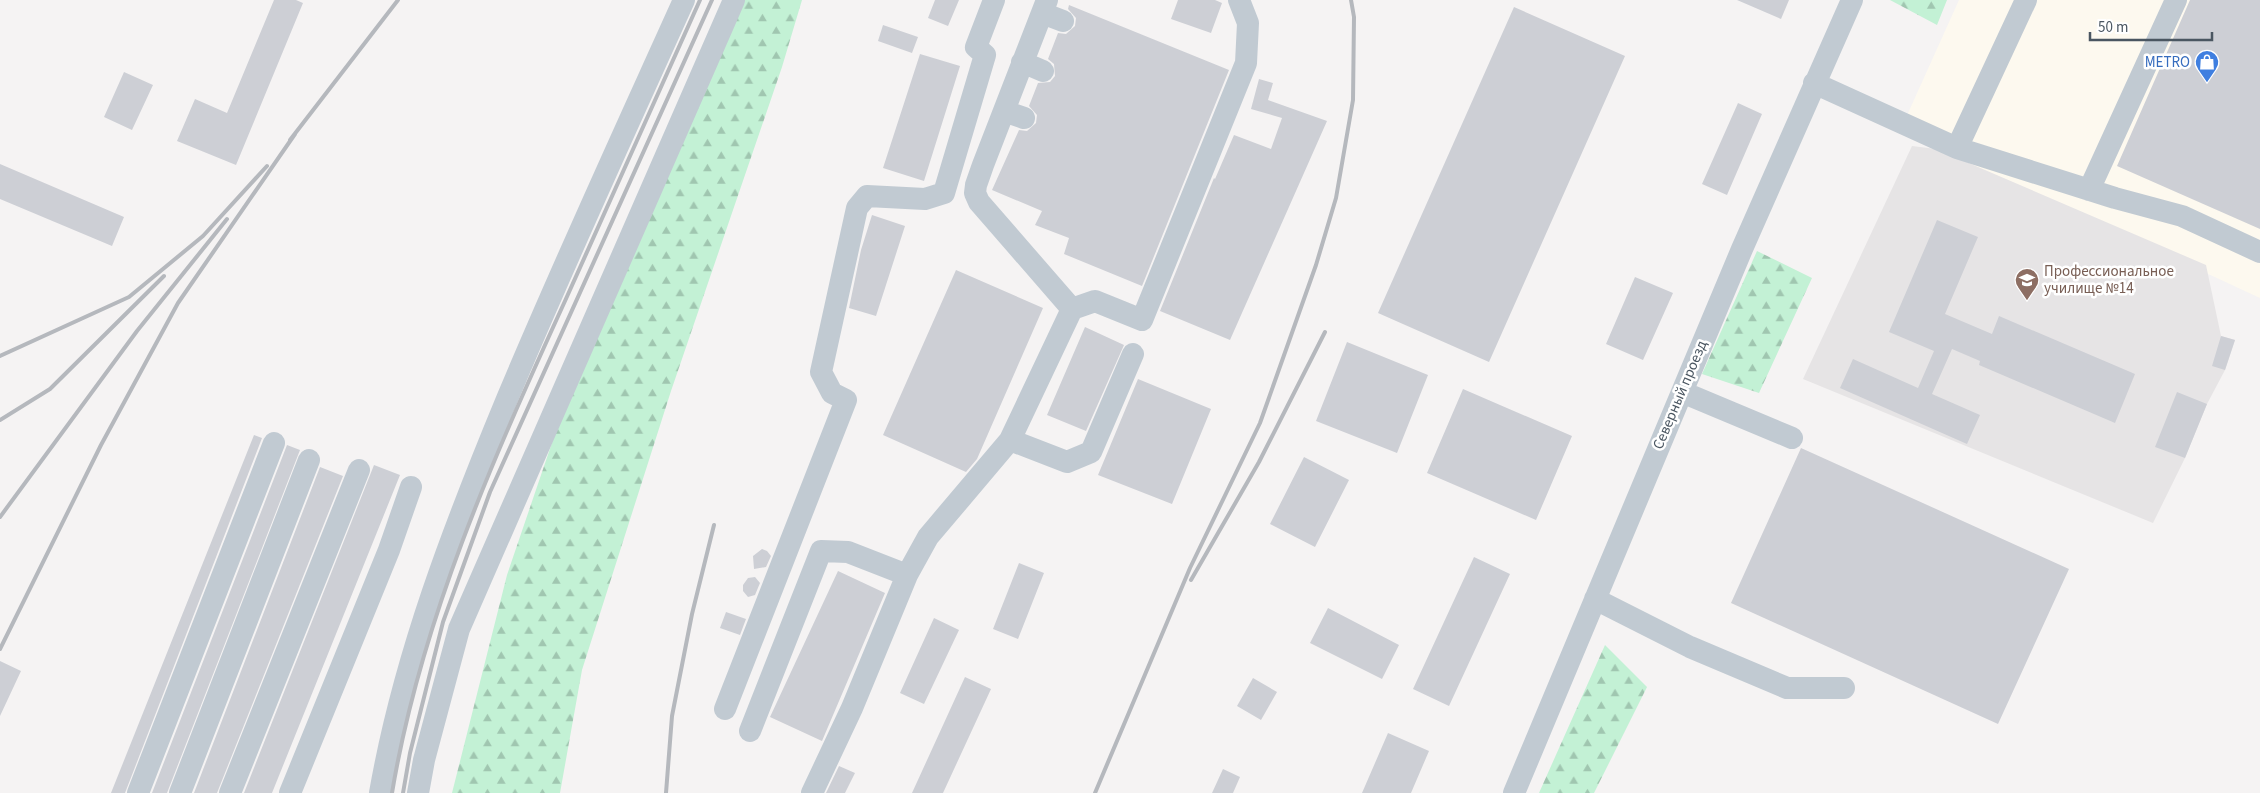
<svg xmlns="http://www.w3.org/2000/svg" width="2260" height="793" viewBox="0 0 2260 793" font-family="'Source Sans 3',sans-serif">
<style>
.commercial{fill:#fdf9ef}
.education{fill:#e6e4e5}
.forest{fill:url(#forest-firs)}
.building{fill:#cdcfd5}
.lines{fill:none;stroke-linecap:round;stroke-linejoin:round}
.minor{stroke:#c1cad2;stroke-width:22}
.rail{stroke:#b5b8bd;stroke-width:4}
.labels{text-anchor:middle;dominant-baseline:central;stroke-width:5;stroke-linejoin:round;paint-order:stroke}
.shop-label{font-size:15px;fill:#366cbe;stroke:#fff;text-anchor:end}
.education-label{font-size:15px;fill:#785e54;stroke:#fff;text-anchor:start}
.street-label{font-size:15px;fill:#4a5661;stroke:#fff}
</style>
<defs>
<pattern id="forest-firs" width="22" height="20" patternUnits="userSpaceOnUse" patternTransform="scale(1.25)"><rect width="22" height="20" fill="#c3f1d5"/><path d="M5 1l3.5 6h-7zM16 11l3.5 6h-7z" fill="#a0c6b0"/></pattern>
</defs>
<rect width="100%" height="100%" fill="#f5f3f3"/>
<path class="commercial" d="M1959 0H2260V298L1900 131Z"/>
<path class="education" d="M1912 146 1936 149 2206 265 2221 336 2235 340 2225 370 2207 404 2185 458 2153 523 1803 379Z"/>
<path class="forest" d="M743 0H802L782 67 671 391 582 670 560 793H452L507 575 574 378Z
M1890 0H1947L1937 25Z
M1757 251 1812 278 1759 393 1702 374Z
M1605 645 1647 687 1594 793H1539Z"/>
<path class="building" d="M274 0H296L303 3 236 165 177 141 195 99 227 113Z
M935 0H959L948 26 928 18Z
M1178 0H1215L1222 3 1211 33 1171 19Z
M1737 0H1789L1781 19Z
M2190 0H2260V229L2117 166Z
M1069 5 1229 70 1142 286 1064 254 1069 238 1035 225 1042 211 992 190 1019 130 1027 131 1036 123 1037 115 1029 106 1038 83 1050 82 1055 76 1054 64 1048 59 1058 33 1066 34 1075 26 1076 18 1068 9Z
M1514 7 1625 56 1489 362 1378 313Z
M883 25 918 37 912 53 878 41Z
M920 54 960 66 924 181 883 168Z
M124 72 153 85 132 130 104 117Z
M1259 79 1273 83 1268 100 1327 121 1230 340 1160 311 1214 178 1215 179 1234 135 1271 149 1282 118 1251 109Z
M1738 103 1762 114 1727 195 1702 184Z
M0 164 124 217 112 246 0 199Z
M872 215 905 226 876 316 849 308 861 250Z
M1937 220 1978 237 1945 314 1992 334 1999 316 2135 374 2115 423 1979 365 1980 361 1952 349 1932 394 1980 415 1967 444 1840 388 1853 359 1918 388 1934 351 1889 332Z
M956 270 1043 308 977 459 966 472 883 435Z
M1635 277 1673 293 1643 360 1606 344Z
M1085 327 1124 345 1086 431 1047 415Z
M2221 336 2235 340 2225 370 2212 366Z
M1347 342 1428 375 1397 453 1316 421Z
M1138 379 1211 409 1172 504 1098 475Z
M1463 389 1572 436 1536 520 1427 473Z
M2177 392 2207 404 2185 458 2155 447Z
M254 435 262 438 125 793H111Z
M287 445 300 450 167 793H152Z
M1801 448 2069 569 1998 724 1731 603Z
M1304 457 1349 480 1315 547 1270 524Z
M374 465 400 475 272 793H244Z
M320 467 343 476 217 793H194Z
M762 549 767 551 771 556 766 567 754 569 753 556Z
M1474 557 1510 574 1449 706 1413 689Z
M1019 563 1044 573 1018 639 993 629Z
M838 571 885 593 822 741 770 717Z
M755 577 760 583 755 595 748 597 743 591V585L748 578Z
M1328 608 1399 645 1382 679 1310 643Z
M726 612 746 619 740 635 720 628Z
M934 618 959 630 924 704 900 693Z
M0 661 21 671 0 716Z
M965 677 991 689 943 793H912Z
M1253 678 1277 692 1261 720 1237 706Z
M1388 733 1429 751 1411 793H1362Z
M839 766 855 773 845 793H826Z
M1223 769 1240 777 1233 793H1212Z"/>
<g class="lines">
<path class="minor" d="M1047 0 983 165 976 185 975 193 979 202 1072 309
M1042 13 1063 21
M1022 62 1043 71
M1814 83 1957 148 2026 0
M1004 111 1024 118
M1957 148 2115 198 2182 216 2260 252
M2089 190 2176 0
M1133 354 1091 452 1067 462 1010 440 1072 309 1095 301 1142 320 1246 63 1248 23 1239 0
M1682 392 1792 438
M1595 599 1690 647 1787 688H1844
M725 709 846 400 832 393 821 372 857 208 867 196 925 199 944 193 985 55 976 47 994 0
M750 731 821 551 848 552 907 575
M138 793 274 443
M180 793 309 460
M230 793 359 470
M290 793 389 550 411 487
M380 793C404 656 454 527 507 399 563 265 624 133 684 0
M418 793 424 760 459 629 734 0
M812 793 852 708 907 575 928 537 1010 440
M1514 793 1742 249 1852 0"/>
<path class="rail" d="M290 140 398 0
M0 356 129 297 203 236 267 166
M0 420 50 389 164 276
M0 517 137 331 227 219
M1191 580 1259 462 1325 332
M0 649 101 445 178 303 295 134
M392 793C421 620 493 459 565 301 610 201 655 100 700 0
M403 793 410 753 443 622 490 492 712 0
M666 793 672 716 692 614 714 525
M1095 793 1190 568 1260 423 1316 265 1336 198 1353 100 1354 17 1351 0"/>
</g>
<defs>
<g id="shop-pin" transform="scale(1.25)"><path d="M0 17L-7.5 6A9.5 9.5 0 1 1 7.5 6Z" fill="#3f7fe0" stroke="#fff"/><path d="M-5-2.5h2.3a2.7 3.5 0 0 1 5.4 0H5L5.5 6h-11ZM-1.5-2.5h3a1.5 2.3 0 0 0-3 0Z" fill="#fff"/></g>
<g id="school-pin" transform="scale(1.25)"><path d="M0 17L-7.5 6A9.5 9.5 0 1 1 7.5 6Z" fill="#8d6e63" stroke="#fff"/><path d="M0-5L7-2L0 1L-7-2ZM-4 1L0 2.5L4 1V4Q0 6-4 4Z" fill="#fff"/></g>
</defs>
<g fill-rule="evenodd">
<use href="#shop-pin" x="2207" y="62"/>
<use href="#school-pin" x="2027" y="280"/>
</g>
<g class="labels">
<g class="shop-label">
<text x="2190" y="62">METRO</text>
</g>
<g class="education-label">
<text x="2044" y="271">Профессиональное<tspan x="2044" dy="17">училище №14</tspan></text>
</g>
<g class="street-label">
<text transform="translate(1680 395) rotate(-67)">Северный проезд</text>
</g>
</g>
<path d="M2090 32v8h122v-8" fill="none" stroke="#4a5661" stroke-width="2.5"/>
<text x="2098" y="32" font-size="15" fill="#4a5661" stroke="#ffffff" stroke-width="4" paint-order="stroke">50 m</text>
</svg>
